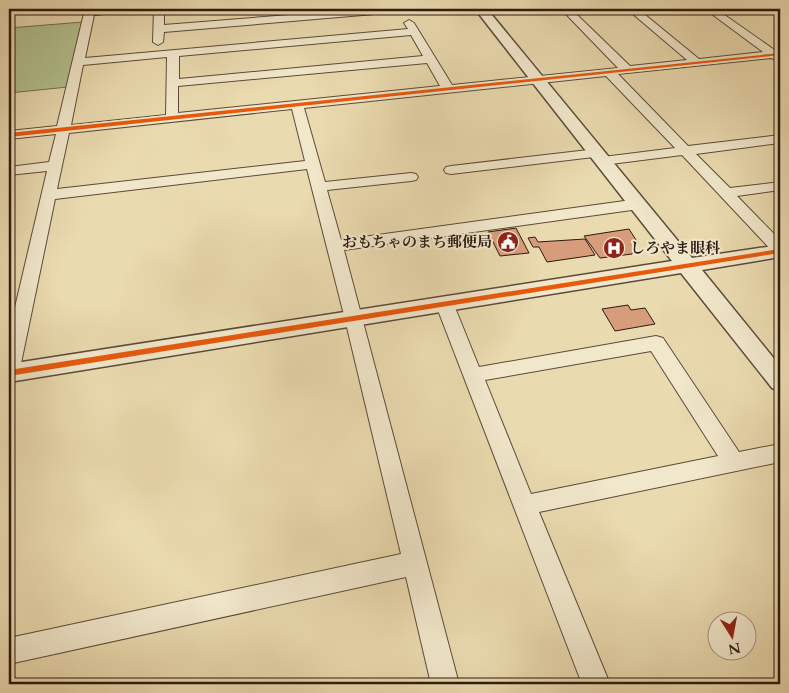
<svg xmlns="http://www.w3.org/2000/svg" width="789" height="693" viewBox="0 0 789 693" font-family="Cardo,'Noto Serif JP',serif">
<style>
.green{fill:#b2c18e;stroke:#706e50}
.building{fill:#d79c7b;stroke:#2d1b11}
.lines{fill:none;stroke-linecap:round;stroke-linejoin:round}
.minor-casing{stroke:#5c4b38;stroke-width:2}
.tertiary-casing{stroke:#5c4b38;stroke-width:3}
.minor{fill:#f1e7cb;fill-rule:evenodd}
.tertiary{fill:#f1e7cb;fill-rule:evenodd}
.cycleway-casing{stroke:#f1e7cb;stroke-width:3}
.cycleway{fill:#e8590c;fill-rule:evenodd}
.labels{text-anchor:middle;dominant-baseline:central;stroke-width:4;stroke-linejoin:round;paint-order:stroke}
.poi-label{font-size:15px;font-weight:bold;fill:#2d1b11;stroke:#f1e7cb;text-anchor:end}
</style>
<rect width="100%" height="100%" fill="#eadaaf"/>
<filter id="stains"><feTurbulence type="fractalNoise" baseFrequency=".004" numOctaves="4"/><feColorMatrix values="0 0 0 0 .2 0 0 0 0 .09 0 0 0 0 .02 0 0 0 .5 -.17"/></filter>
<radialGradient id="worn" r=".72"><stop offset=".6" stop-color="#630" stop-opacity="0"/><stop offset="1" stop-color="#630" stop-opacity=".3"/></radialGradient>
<path class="green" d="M83 22 68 87 9 93V28Z"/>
<path class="building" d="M516 228 529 253 500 256 488 232Z
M629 229 638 243 632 254 600 258 584 236Z
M535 237 538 242 585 239 595 255 547 262 539 247H533L528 238Z
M628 305 631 310 645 308 655 324 615 331 602 309Z"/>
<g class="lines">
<g class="minor-casing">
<path id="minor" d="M85 9H131L126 12 94 15 85 58 408 29 404 23 409 20 414 23 452 85 618 68 561 9H571L630 66 687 60 627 9H638L699 59 763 52 705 9H716L776 51H780V61L771 58 618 74 688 146 780 135V143L696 154 730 188 780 182V190L737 196 780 240V254L774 253 682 155 603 165 598 164 596 161 598 158 603 157 675 148 606 76 304 108 325 182 411 173 416 174 418 177 416 180 411 181 327 190 341 240 639 199 644 201 647 204 644 207 639 209 344 250 459 684H431L406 577 9 664V638L401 554 345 319 307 169 55 199 19 373 16 378 9 380V333L47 171 9 175V167L49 162 56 134 9 139V131L57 126ZM411 35 423 56 179 79V56ZM167 57 166 115 71 125 83 65ZM427 63 440 86 178 113V86ZM292 109 305 161 57 189 69 133Z
M154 9H164V25L365 9H403L398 12 164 32 163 42 158 45 153 42Z
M597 149 604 153 602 156 451 174 446 173 444 170 446 167 451 166Z
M445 299 451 301 454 305 479 367 656 336 663 338 739 452 780 444V462L539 512 610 684H582L436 305 439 301ZM651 351 718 456 531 494 485 380Z"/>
</g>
<g class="tertiary-casing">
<path id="tertiary" d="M475 9H487L692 258 780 245V257L702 270 780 366V391L772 388 681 273 9 382V364L672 261Z"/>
</g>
<use href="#minor" class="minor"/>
<use href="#tertiary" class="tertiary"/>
<g class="cycleway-casing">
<path id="cycleway" d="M780 53V55L9 137V133Z
M780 249V253L9 376V370Z"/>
</g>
<use href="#cycleway" class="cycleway"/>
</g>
<defs>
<g id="civic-disc" transform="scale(1.125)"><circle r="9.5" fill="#8f2418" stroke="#f1e7cb"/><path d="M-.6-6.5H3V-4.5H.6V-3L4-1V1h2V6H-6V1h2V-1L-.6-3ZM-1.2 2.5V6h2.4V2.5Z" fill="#fff"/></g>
<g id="hospital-disc" transform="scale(1.125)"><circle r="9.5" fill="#8f2418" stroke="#f1e7cb"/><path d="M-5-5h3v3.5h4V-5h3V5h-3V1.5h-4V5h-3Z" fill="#fff"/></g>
</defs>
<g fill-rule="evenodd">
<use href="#civic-disc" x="508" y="242"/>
<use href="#hospital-disc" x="614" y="248"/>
</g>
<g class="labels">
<g class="poi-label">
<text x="492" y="242">おもちゃのまち郵便局</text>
<text x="630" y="248" text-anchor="start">しろやま眼科</text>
</g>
</g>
<rect width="789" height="693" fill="none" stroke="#eadaaf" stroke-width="30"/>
<rect x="10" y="10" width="769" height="673" fill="none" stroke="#2d1b11" stroke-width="2.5"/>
<rect x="15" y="15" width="759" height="663" fill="none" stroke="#2d1b11"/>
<g transform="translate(732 636) rotate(169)"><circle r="24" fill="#f1e7cb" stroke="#a39581"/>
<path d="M0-4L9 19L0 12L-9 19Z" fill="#8f2418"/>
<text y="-8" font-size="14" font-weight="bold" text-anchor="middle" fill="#2d1b11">N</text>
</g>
<rect width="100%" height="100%" filter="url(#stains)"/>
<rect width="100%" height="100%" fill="url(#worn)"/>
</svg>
